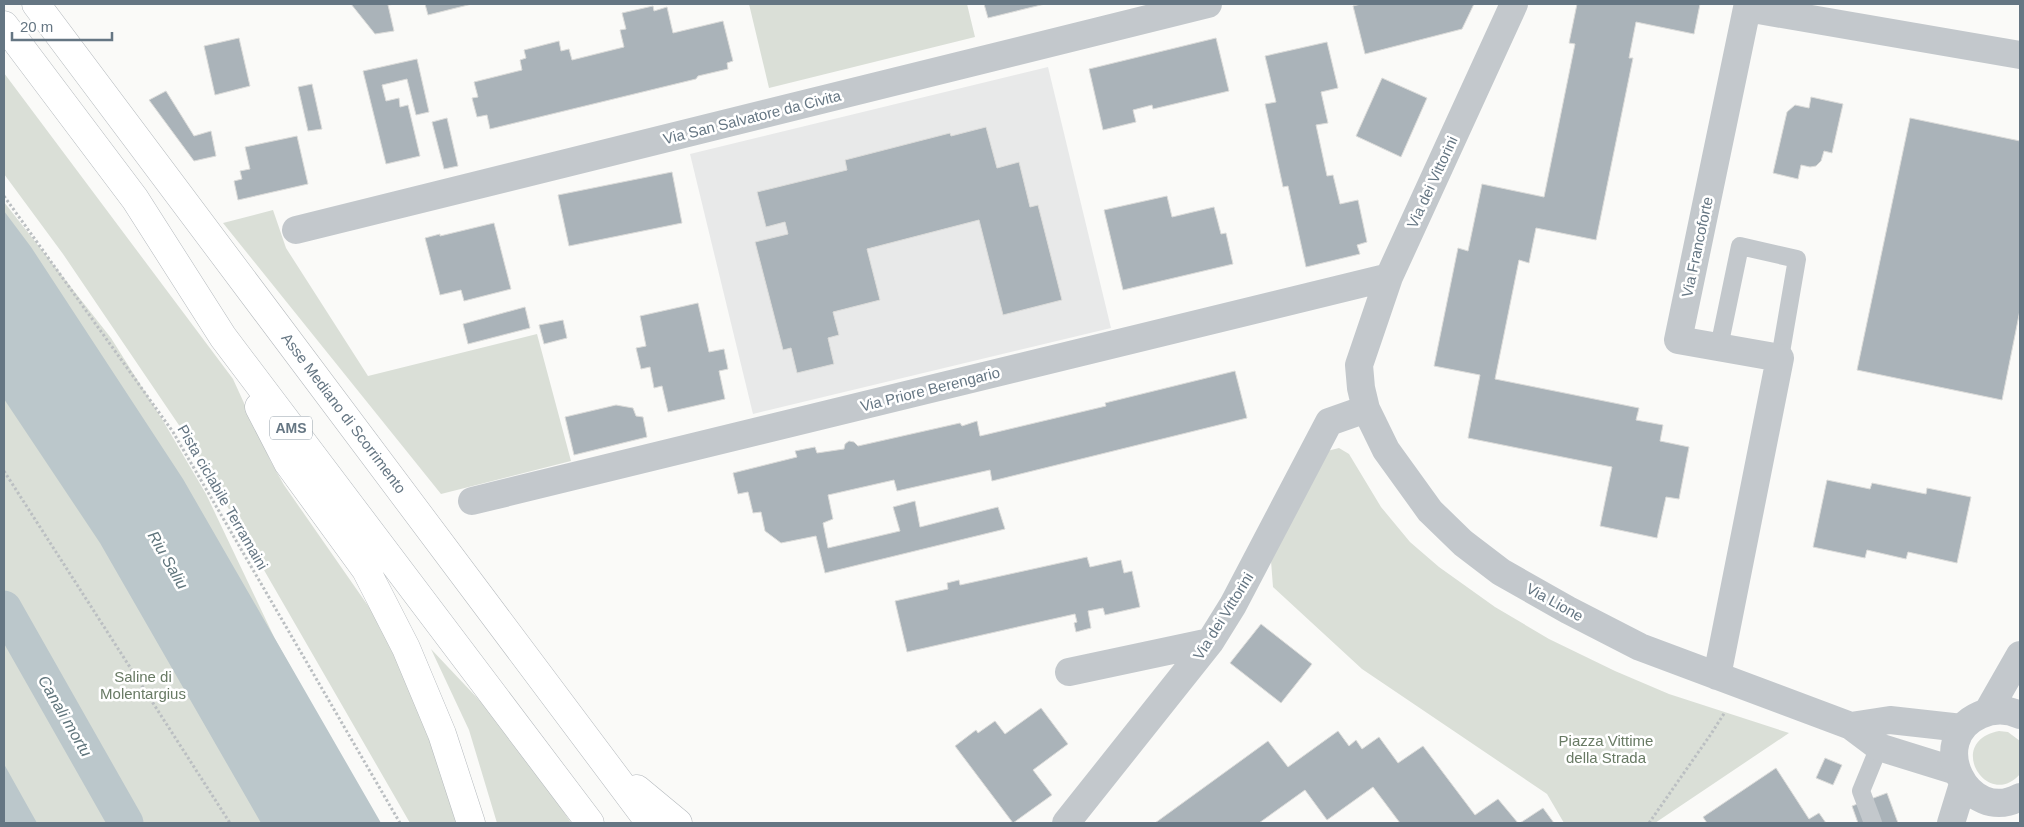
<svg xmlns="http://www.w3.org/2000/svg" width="2024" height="827" viewBox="0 0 2024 827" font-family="Arial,sans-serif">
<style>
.built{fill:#e8e9e9}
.green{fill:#dadfd7}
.water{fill:#bbc7cb}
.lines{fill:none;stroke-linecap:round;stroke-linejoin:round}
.canal{stroke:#bbc7cb;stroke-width:35}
.building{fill:#aab3b9;stroke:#dcdcda}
.trunk-casing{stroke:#b4b9bd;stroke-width:29}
.path{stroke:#bbbfc2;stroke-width:3;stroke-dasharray:2.5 2.5;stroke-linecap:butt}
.service{stroke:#c3c8cc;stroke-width:18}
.minor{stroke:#c3c8cc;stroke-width:28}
.tertiary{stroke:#c3c8cc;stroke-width:28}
.trunk{stroke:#fff;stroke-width:28}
.labels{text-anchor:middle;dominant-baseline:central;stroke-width:5;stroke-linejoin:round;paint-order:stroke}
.shield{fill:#fff;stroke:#939fa8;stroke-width:1}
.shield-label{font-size:14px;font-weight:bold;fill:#657683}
.street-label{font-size:15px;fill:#657683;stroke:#fff}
.park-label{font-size:15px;fill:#687a64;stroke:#fff}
.water-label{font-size:16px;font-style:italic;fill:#60757c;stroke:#fff}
</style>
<rect width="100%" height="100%" fill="#fafaf8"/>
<path class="built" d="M1048 67 1111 328 753 414 690 154Z"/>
<path class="green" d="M749 4H967L975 37 769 88Z
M4 73 233 379 271 462 284 485 371 610 392 643 440 761 459 823H410L189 440 63 254 4 174Z
M4 202 111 338 162 419 206 494 275 639 378 823H4Z
M273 210 286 248 368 376 537 334 571 461 441 494 223 223Z
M1339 448 1349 454 1381 507 1410 542 1439 567 1495 607 1549 639 1615 671 1669 694 1789 733 1655 823H1564L1547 794 1362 669 1273 587 1271 561 1327 451Z
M431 649 516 739 571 823H497L469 730Z
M1999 731 2008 732 2020 741V774C1988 811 1944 742 1999 731Z"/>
<path class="water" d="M4 211 31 247 183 479 381 823H261L100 543 4 399Z
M4 764 37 823H4Z"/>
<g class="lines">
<path class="canal" d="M4 608 126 823"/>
</g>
<path class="building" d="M351 4H396L388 5 394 31 375 34Z
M425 4H472L428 15Z
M984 4H1045L988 18Z
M1361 4H1474L1462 29 1365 54 1353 6Z
M1577 4H1700L1694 34 1636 22 1629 58H1633L1596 240 1536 228 1529 263 1519 260 1495 379 1639 408 1636 420 1663 425 1660 441 1689 447 1679 499 1666 497 1657 538 1600 526 1612 467 1468 438 1480 375 1434 366 1458 248 1468 251 1482 184 1544 197 1575 44 1569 43Z
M653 6 654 11 667 7 673 33 723 21 733 61 727 63 728 69 698 76 696 79 490 129 487 115 477 117 472 98 478 97 474 82 522 70 520 60 526 58 524 50 559 41 561 51 569 49 572 60 624 47 620 30 626 29 622 13Z
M239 38 250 86 215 95 204 46Z
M1216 38 1229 91 1153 109 1152 105 1133 110 1136 122 1103 130 1089 69Z
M1327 42 1338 88 1321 92 1328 123 1316 125 1327 176 1333 175 1340 204 1358 200 1367 242 1357 245 1360 254 1306 267 1288 186 1283 187 1265 104 1276 102 1265 56Z
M417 59 429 112 416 115 407 79 382 85 386 101 399 98 400 107 408 105 420 156 386 164 363 71Z
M1382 78 1427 98 1401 157 1356 136Z
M312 84 322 129 308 131 298 87Z
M166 91 194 136 211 131 216 156 194 161 149 100Z
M1811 97 1843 104 1832 153 1824 151 1821 161 1816 166 1810 167 1801 165 1798 179 1773 173 1787 112 1795 105 1809 108Z
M447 118 458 166 444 169 432 122Z
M1910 118 2020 141V310L2002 400 1857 370Z
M986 127 997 168 1019 162 1030 207 1038 205 1062 300 1003 315 979 220 867 249 880 300 833 312 839 335 828 338 834 364 797 373 791 348 783 350 755 242 788 234 785 222 766 227 757 192 847 170 845 160 950 133 951 136Z
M297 136 308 184 238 200 234 181 242 179 240 171 250 169 245 147Z
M672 172 682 223 569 246 558 195Z
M1167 196 1172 217 1214 207 1221 234 1226 233 1233 264 1123 290 1104 210Z
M494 223 511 289 464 301 461 290 440 295 425 238 440 234V236Z
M698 303 709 352 724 349 728 369 719 371 725 399 668 412 662 386 654 388 650 367 641 369 636 348 646 346 640 316Z
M525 307 530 328 468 344 463 324Z
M563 320 567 338 544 344 539 325Z
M1235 371 1247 418 992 481 990 470 897 491 894 480 828 495 833 519 823 523 828 548 900 531 893 507 915 501 920 527 998 507 1005 529 825 573 816 536 781 543 765 531 761 512 753 513 748 492 738 494 733 473 797 457 795 451 815 447 817 453 844 449 845 444 849 441 854 442 858 446 960 423 962 426 977 421 980 436 1106 406 1105 403Z
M616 405 633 408 636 416 643 417 647 437 574 455 565 417Z
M1827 480 1870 489 1872 483 1926 494 1927 488 1971 497 1957 563 1908 552 1906 559 1867 550 1865 558 1813 547Z
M1087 557 1090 567 1121 560 1124 573 1132 571 1140 607 1105 615 1103 608 1088 611 1091 628 1076 632 1074 623 1077 622 1075 614 907 652 895 601 948 589 947 583 959 580 960 585Z
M1261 624 1312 664 1281 703 1230 663Z
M1041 708 1068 744 1033 770 1052 795 1013 823 955 746 976 730 978 733 995 721 1005 734Z
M1338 731 1349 746 1356 740 1362 749 1379 737 1398 763 1423 746 1475 815 1498 799 1518 823H1400L1373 787 1327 820 1305 790 1259 823H1155L1268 741 1288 767Z
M1825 758 1842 765 1833 785 1816 778Z
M1776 768 1809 819 1819 813 1826 823H1707L1703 817Z
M1887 793 1898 823H1858L1852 806Z
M1543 808 1554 823H1520Z"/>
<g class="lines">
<g class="trunk-casing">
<path id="trunk" d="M36 4 650 823
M4 25 135 199 223 337 590 823
M259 407 288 463 366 570 406 648 442 734 471 823
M637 789 678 823"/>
</g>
<path class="path" d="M4 196 173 432 400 823
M4 471 230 823
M1649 823 1711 734 1725 712"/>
<path class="service" d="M1719 347 1740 246 1797 259 1780 358
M1873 823 1861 791 1879 747"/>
<path class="minor" d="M1514 4 1389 277 1359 365 1361 388 1366 409 1386 450 1430 511 1463 543 1501 572 1568 610 1640 647 1851 726 1879 747 1956 771
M296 230 1208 4
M472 501 1389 277
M1069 672 1210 642
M1717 676 1780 358 1678 340 1747 8 2020 55
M1851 726 1890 720 1962 728
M1066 823 1210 642 1233 605 1329 422 1366 409"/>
<path class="tertiary" d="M1988 711 2020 655
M2020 715C2007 709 1993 709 1980 715 1925 739 1967 826 2020 797
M1951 823 1963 784"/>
<use href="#trunk" class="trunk"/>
</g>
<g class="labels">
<rect class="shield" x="270" y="416.5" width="42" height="23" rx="4"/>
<g class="shield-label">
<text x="291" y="428">AMS</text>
</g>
<g class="street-label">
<text transform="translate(752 117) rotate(-14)">Via San Salvatore da Civita</text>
<text transform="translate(1432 182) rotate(-65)">Via dei Vittorini</text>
<text transform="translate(1697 247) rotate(-78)">Via Francoforte</text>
<text transform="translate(930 389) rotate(-14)">Via Priore Berengario</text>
<text transform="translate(344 413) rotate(53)">Asse Mediano di Scorrimento</text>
<text transform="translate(223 497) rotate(60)">Pista ciclabile Terramaini</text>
<text transform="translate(1555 602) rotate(29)">Via Lione</text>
<text transform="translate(1223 616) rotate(-58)">Via dei Vittorini</text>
</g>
<g class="park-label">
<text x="143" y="676">Saline di<tspan x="143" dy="17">Molentargius</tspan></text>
<text x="1606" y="740">Piazza Vittime<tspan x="1606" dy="17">della Strada</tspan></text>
</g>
<g class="water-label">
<text transform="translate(168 560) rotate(60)">Riu Saliu</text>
<text transform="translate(65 716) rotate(60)">Canali mortu</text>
</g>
</g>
<rect width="2024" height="827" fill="none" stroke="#657683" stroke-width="10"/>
<path d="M12 32v8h100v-8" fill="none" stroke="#657683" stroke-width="2.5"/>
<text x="20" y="32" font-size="15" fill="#657683" stroke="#ffffff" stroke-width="4" paint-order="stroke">20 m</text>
</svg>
